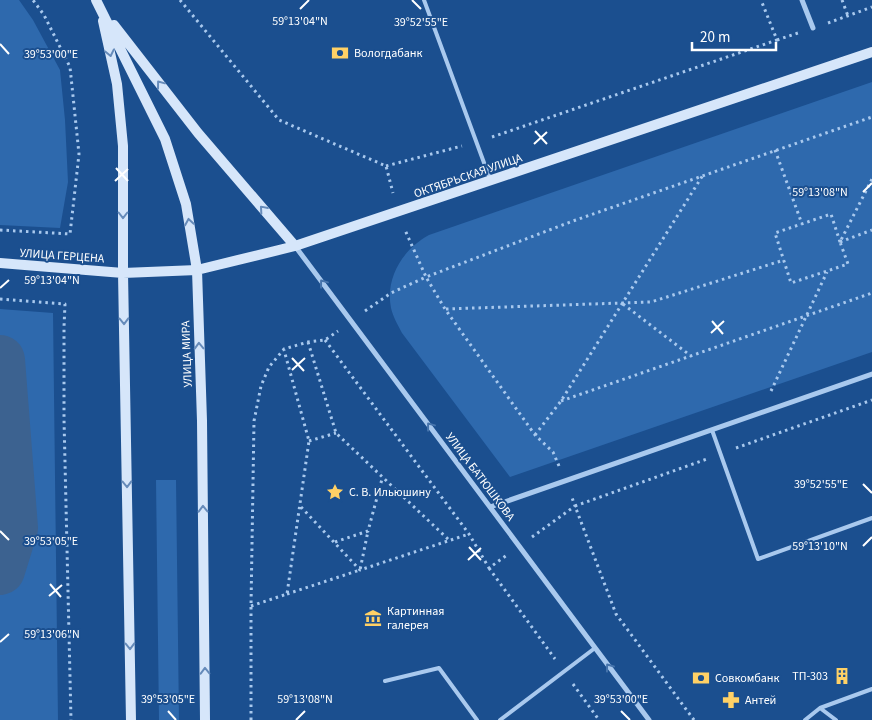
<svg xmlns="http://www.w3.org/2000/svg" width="872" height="720" viewBox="0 0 872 720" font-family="'Source Sans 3',sans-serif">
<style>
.green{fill:#2e69ad}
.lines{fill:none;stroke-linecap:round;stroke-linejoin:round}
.river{stroke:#3c6290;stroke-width:50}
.path{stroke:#a9c9ee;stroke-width:3;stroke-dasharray:2.5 4;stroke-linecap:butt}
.service{stroke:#a9c9ee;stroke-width:4}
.minor{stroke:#a9c9ee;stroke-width:5}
.secondary{stroke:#d6e6fa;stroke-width:10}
.oneway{stroke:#668bba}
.oneway2{stroke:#4674ac}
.ticks{fill:none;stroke:#fff;stroke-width:2}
.labels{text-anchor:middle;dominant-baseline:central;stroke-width:4;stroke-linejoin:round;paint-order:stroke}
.poi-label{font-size:12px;fill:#fff;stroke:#1b4f8f;text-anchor:start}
.street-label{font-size:12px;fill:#fff;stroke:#1b4f8f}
.ticks-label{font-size:12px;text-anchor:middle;fill:#fff;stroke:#1b4f8f;stroke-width:4;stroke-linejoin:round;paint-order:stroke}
</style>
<rect width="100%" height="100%" fill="#1b4f8f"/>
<path class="green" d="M0 0H19L33 20 60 70 65 120 68 182 60 228 0 225Z
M872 82V352L510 477 402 333C398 325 393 317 391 308 385 278 403 249 429 235Z
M0 309 53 313 58 720H0Z
M156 480H176L179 720H159Z"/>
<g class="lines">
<path class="river" d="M0 360 13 528 0 570"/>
<path class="path" d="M180 0 279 120 386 166 393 193
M842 0 848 16
M828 23 872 7
M777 40 798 33
M492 137 777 40 761 0
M775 150 802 224
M386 166 462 146
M0 230 70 234 79 154 70 67 44 15 33 0
M840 242 831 214 775 233 791 283 848 264 840 242 872 179
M840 242 872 230
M0 299 65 304 64 327V419L71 720
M623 304 691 356
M446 309 651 302 784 260
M365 311 391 293 426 277 405 230
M325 340 469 534 489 568 507 555
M308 342 336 433 450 541
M771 391 827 272
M561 401 872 293
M535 435 561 401 703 175
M309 441 336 433
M736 448 872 400
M559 466 553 452 535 435 445 309 426 277 573 221 872 117
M301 507 360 570 469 534
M532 537 575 506 571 495
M335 542 368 531 382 479
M489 568 555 659
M287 594 360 570 368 531
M251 606 287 594 309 441 284 350
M573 684 599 720
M251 720V606L254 421 261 386 269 367 284 349 308 342 325 340 338 331
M694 720 616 614 575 506 707 459"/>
<path class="service" d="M424 0 490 179
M712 430 758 559 872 518
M385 681 439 668 477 720
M820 708 836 720
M500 720 595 648
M805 720 820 708 872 689"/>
<path class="minor" d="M802 0 813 28
M295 246 649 720
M490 507 872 374"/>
<path class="secondary" d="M96 0 165 139 186 204 197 270 202 421 205 720
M103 21 117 84 123 146V273L131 720
M114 25 198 133 295 246
M0 263 123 273 197 270 295 246 872 52"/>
</g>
<defs><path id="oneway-chevron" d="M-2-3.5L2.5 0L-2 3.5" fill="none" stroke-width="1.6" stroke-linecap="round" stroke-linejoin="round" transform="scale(1.25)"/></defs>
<g class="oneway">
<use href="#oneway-chevron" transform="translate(110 53) rotate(78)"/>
<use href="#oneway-chevron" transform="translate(160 84) rotate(-127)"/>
<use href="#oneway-chevron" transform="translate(263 209) rotate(-131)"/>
<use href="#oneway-chevron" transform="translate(123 215) rotate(90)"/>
<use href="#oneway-chevron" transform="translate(189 222) rotate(-99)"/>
<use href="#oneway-chevron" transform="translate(124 321) rotate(89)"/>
<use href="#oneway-chevron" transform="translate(199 346) rotate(-92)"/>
<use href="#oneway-chevron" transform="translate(127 484) rotate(89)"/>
<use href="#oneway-chevron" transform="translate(203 509) rotate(-91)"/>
<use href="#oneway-chevron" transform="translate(130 646) rotate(89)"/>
<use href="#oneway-chevron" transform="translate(205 671) rotate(-91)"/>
</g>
<g class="oneway2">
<use href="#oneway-chevron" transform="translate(323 283) rotate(-127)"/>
<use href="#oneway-chevron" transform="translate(430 426) rotate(-127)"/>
<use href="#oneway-chevron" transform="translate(609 667) rotate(-126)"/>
</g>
<path class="ticks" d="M412 0 421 9M300 9 309 0M0 44 9 54M535 131 547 144M534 144 547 132M116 168 128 181M115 181 128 169M863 192 872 183M0 288 9 280M712 321 723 334M711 333 724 321M292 358 304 371M292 370 305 358M863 484 872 493M0 531 9 540M863 546 872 537M469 547 481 560M468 560 481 548M50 584 61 597M49 596 62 585M0 642 9 634M168 711 176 720M621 711 630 720M296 720 305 711"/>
<defs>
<g id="bank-bare" transform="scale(1.35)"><path d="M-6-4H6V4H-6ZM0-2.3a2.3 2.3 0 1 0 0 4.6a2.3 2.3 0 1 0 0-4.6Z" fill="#ffd166" stroke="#1b4f8f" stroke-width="2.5" paint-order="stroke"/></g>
<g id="sight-bare" transform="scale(1.35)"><path d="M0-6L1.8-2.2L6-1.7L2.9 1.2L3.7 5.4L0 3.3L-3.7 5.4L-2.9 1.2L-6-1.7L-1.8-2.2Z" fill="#ffd166" stroke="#1b4f8f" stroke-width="2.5" paint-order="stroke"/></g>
<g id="museum-bare" transform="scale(1.35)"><path d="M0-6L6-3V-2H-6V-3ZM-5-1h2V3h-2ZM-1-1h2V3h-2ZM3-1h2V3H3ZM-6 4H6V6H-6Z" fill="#ffd166" stroke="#1b4f8f" stroke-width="2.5" paint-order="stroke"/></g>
<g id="building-bare" transform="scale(1.35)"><path d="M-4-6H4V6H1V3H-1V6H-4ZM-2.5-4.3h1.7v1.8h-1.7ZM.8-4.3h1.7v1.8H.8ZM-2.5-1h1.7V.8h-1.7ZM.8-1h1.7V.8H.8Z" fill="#ffd166" stroke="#1b4f8f" stroke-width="2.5" paint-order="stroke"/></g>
<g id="pharmacy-bare" transform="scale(1.35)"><path d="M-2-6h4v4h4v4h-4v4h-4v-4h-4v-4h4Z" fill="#ffd166" stroke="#1b4f8f" stroke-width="2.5" paint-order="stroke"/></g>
</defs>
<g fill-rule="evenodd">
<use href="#bank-bare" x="340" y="53"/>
<use href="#sight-bare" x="335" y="492"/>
<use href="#museum-bare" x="373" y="618"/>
<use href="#building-bare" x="842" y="676"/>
<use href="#bank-bare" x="701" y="678"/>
<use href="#pharmacy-bare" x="731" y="700"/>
</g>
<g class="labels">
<g class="poi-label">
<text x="354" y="53">Вологдабанк</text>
<text x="349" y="492">С. В. Ильюшину</text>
<text x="387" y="611">Картинная<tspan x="387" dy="14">галерея</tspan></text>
<text x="828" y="676" text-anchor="end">ТП-303</text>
<text x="715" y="678">Совкомбанк</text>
<text x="745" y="700">Антей</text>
</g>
<g class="street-label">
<text transform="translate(468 176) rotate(-19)">ОКТЯБРЬСКАЯ УЛИЦА</text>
<text transform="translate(62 256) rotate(4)">УЛИЦА ГЕРЦЕНА</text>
<text transform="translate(187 354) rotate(-92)">УЛИЦА МИРА</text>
<text transform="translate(480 477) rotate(53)">УЛИЦА БАТЮШКОВА</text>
</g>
</g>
<g class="ticks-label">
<text x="300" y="25">59°13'04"N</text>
<text x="421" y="26">39°52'55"E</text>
<text x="51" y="58">39°53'00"E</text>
<text x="820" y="196">59°13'08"N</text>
<text x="52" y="284">59°13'04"N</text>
<text x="821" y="488">39°52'55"E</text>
<text x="51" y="545">39°53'05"E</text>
<text x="820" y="550">59°13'10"N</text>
<text x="52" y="638">59°13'06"N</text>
<text x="168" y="703">39°53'05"E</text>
<text x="621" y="703">39°53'00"E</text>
<text x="305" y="703">59°13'08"N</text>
</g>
<path d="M692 42v8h84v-8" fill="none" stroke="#ffffff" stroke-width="2.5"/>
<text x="700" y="42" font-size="15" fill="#ffffff" stroke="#1b4f8f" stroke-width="4" paint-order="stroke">20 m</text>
</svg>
